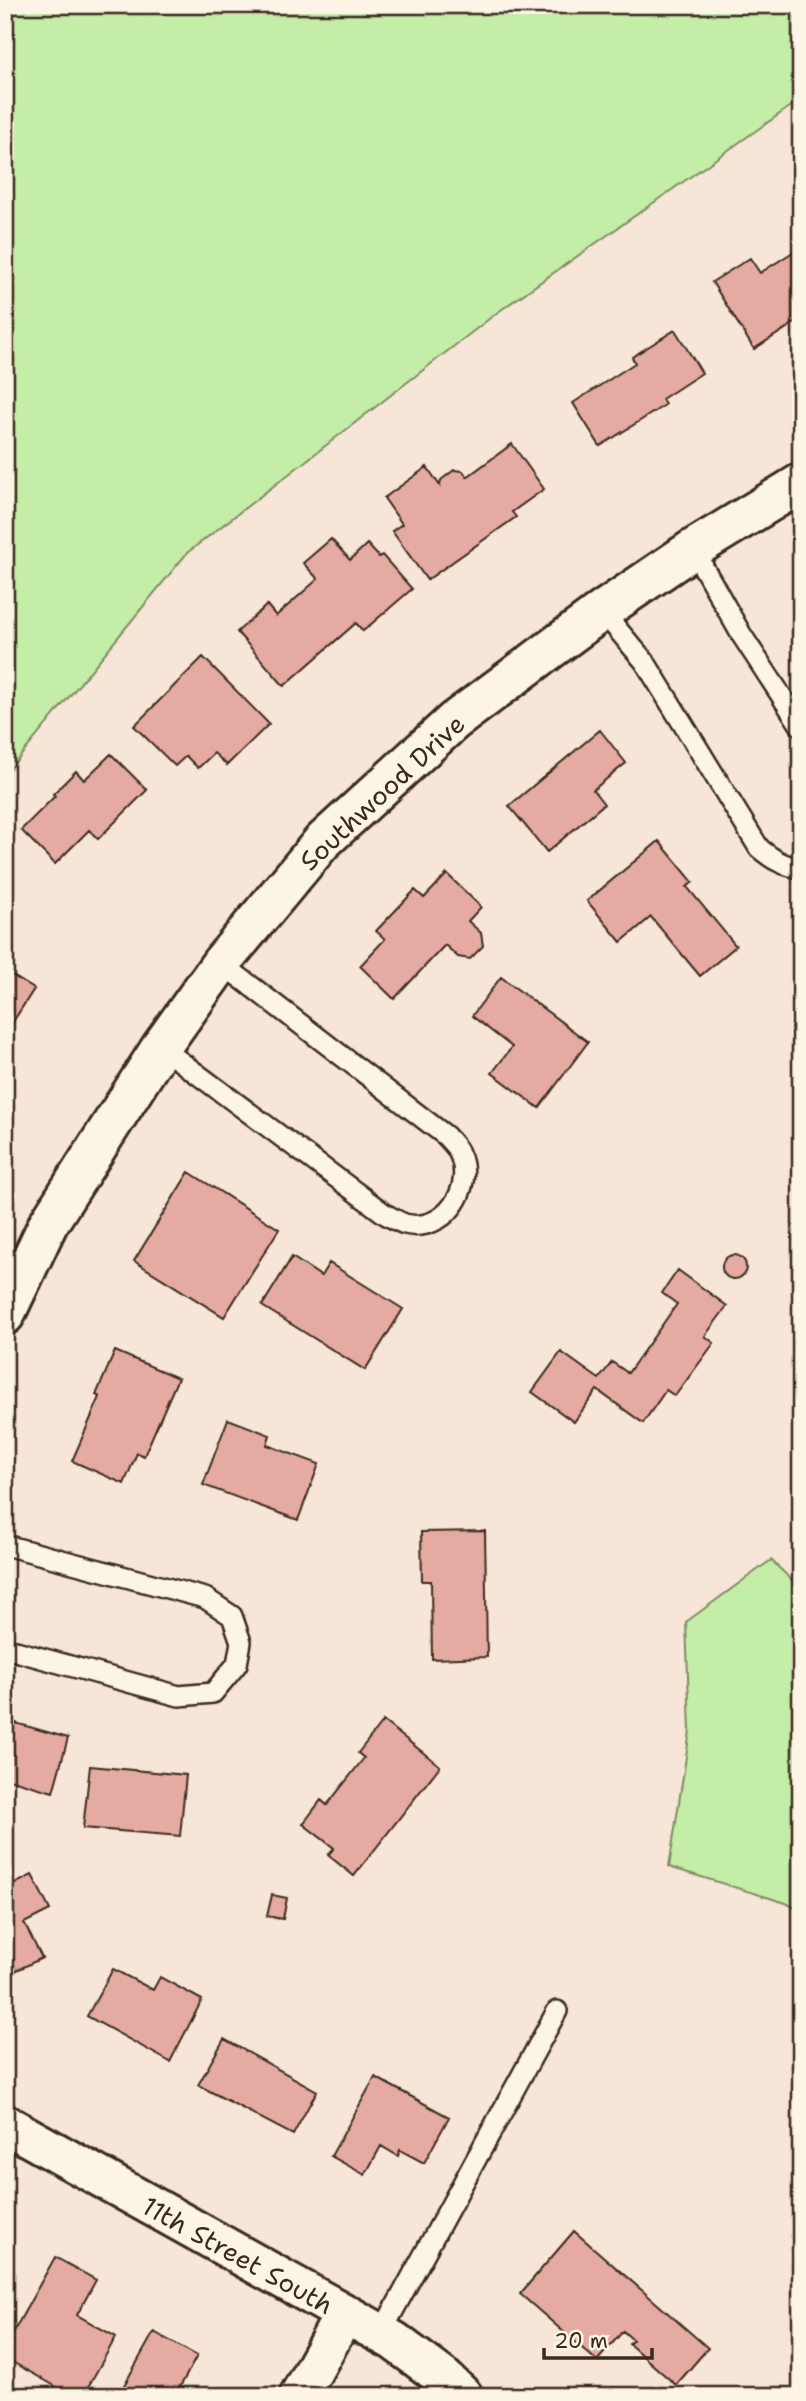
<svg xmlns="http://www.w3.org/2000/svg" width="806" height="2401" viewBox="0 0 806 2401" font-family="'Shantell Sans',sans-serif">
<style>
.green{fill:#c4eda8;stroke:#808c63;stroke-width:2}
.building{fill:#e5aba2;stroke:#3b2a1e;stroke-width:2}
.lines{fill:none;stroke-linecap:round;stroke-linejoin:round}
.service-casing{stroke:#3b2a1e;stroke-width:24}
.minor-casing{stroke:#3b2a1e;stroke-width:44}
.path{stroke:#3b2a1e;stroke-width:4.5;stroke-dasharray:5 5;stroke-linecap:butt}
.service{stroke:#fcf5e5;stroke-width:19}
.minor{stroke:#fcf5e5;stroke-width:38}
.labels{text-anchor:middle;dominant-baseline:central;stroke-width:6;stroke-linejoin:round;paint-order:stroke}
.street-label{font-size:26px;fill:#3b2a1e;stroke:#fcf5e5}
</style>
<rect width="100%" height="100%" fill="#f7e6d8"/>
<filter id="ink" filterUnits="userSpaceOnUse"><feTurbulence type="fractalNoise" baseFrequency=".0143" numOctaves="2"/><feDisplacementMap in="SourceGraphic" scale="14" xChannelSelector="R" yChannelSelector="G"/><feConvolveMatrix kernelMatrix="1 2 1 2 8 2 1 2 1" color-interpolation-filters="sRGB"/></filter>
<g filter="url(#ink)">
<path class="green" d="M5 5H801V99L498 312 187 553 5 775Z
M771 1560 801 1589V1911L786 1903 669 1867 690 1731 686 1622Z"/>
<path class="building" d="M801 247V319L754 349 712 282 750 258 760 273Z
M675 330 702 373 662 399 665 405 600 446 573 403 635 363 632 357Z
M512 444 544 489 512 512 516 517 427 580 392 531 402 524 384 498 427 467 440 486 441 480 454 470 463 471 467 477Z
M331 539 350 560 367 544 379 557 382 555 412 589 363 631 356 623 284 686 237 632 267 605 276 616 318 579 303 563Z
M203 657 269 724 227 765 214 753 198 768 186 756 175 766 134 726Z
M600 730 626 763 593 790 604 804 547 852 509 806Z
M111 754 147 790 98 839 89 830 55 864 21 830 55 796 53 794 76 771 84 780Z
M659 841 693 882 687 887 736 946 700 976 651 917 621 942 587 901Z
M447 874 481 907 468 921 481 933 483 946 470 959 458 957 445 945 394 999 360 966 385 939 376 931 415 890 424 898Z
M5 971 34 989 7 1031 11 1034 5 1044Z
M501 977 588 1042 539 1108 492 1073 512 1047 472 1016Z
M189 1172 279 1229 224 1317 134 1261Z
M722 1267a12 12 0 1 1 24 0a12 12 0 1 1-24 0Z
M292 1257 321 1276 329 1263 403 1309 365 1370 262 1306Z
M678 1270 727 1306 705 1336 714 1343 675 1396 666 1390 643 1423 597 1390 574 1422 532 1392 561 1352 599 1379 612 1362 628 1373 677 1304 662 1293Z
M115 1351 178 1378 144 1456 137 1453 124 1484 72 1461 100 1397 96 1395Z
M228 1419 270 1435 267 1445 319 1464 298 1520 203 1485Z
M485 1531 487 1657 432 1659 431 1581H422L421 1532Z
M5 1720 68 1738 53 1792 5 1778Z
M383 1721 440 1766 354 1876 328 1855 334 1848 303 1824 321 1800 327 1805 364 1758 358 1753Z
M90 1766 186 1775 180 1836 83 1828Z
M32 1875 50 1910 24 1923 42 1958 5 1976V1885L7 1888Z
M272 1895 287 1898 283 1919 267 1916Z
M113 1969 153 1990 160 1977 202 2000 170 2062 87 2016Z
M224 2039 317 2091 293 2135 198 2085Z
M375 2077 449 2117 424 2163 400 2150 398 2156 381 2146 365 2175 331 2156Z
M574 2231 708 2348 676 2385 629 2344 633 2340 623 2331 597 2361 520 2294Z
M55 2257 96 2280 77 2315 116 2337 83 2396H73L5 2358V2347Z
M154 2332 197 2356 175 2396H118Z"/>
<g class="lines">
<g class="service-casing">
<path id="service" d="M693 549 741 634 801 726
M602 611 645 662 759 848C772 859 783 866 801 868
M161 1047 385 1214C391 1217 398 1222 405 1224 444 1234 476 1188 459 1153 457 1147 450 1141 446 1136L221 963
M5 1545 205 1598 232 1616 241 1642 237 1664 213 1693 179 1696 5 1648
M380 2335 557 2011"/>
</g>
<g class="minor-casing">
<path id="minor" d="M5 1315 48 1224 161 1047 221 963 322 842 454 721 602 611 693 549 801 483
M5 2124 394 2341 444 2378 463 2396
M299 2396 344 2315"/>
</g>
<path class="path" d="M5 9 10 5"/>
<use href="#service" class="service"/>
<use href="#minor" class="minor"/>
</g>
</g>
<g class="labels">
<g class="street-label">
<text transform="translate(382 792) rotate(-43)">Southwood Drive</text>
<text transform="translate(238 2255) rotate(29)">11th Street South</text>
</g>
</g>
<rect width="806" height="2401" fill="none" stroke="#fcf5e5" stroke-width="28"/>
<rect x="14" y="14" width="778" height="2373" fill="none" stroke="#3b2a1e" stroke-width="2.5" filter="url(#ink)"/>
<path d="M544 2348v10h108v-10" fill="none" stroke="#3b2a1e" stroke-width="3.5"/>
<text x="554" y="2348" font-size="21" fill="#3b2a1e" stroke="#fcf5e5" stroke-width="5" paint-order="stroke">20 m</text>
</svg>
